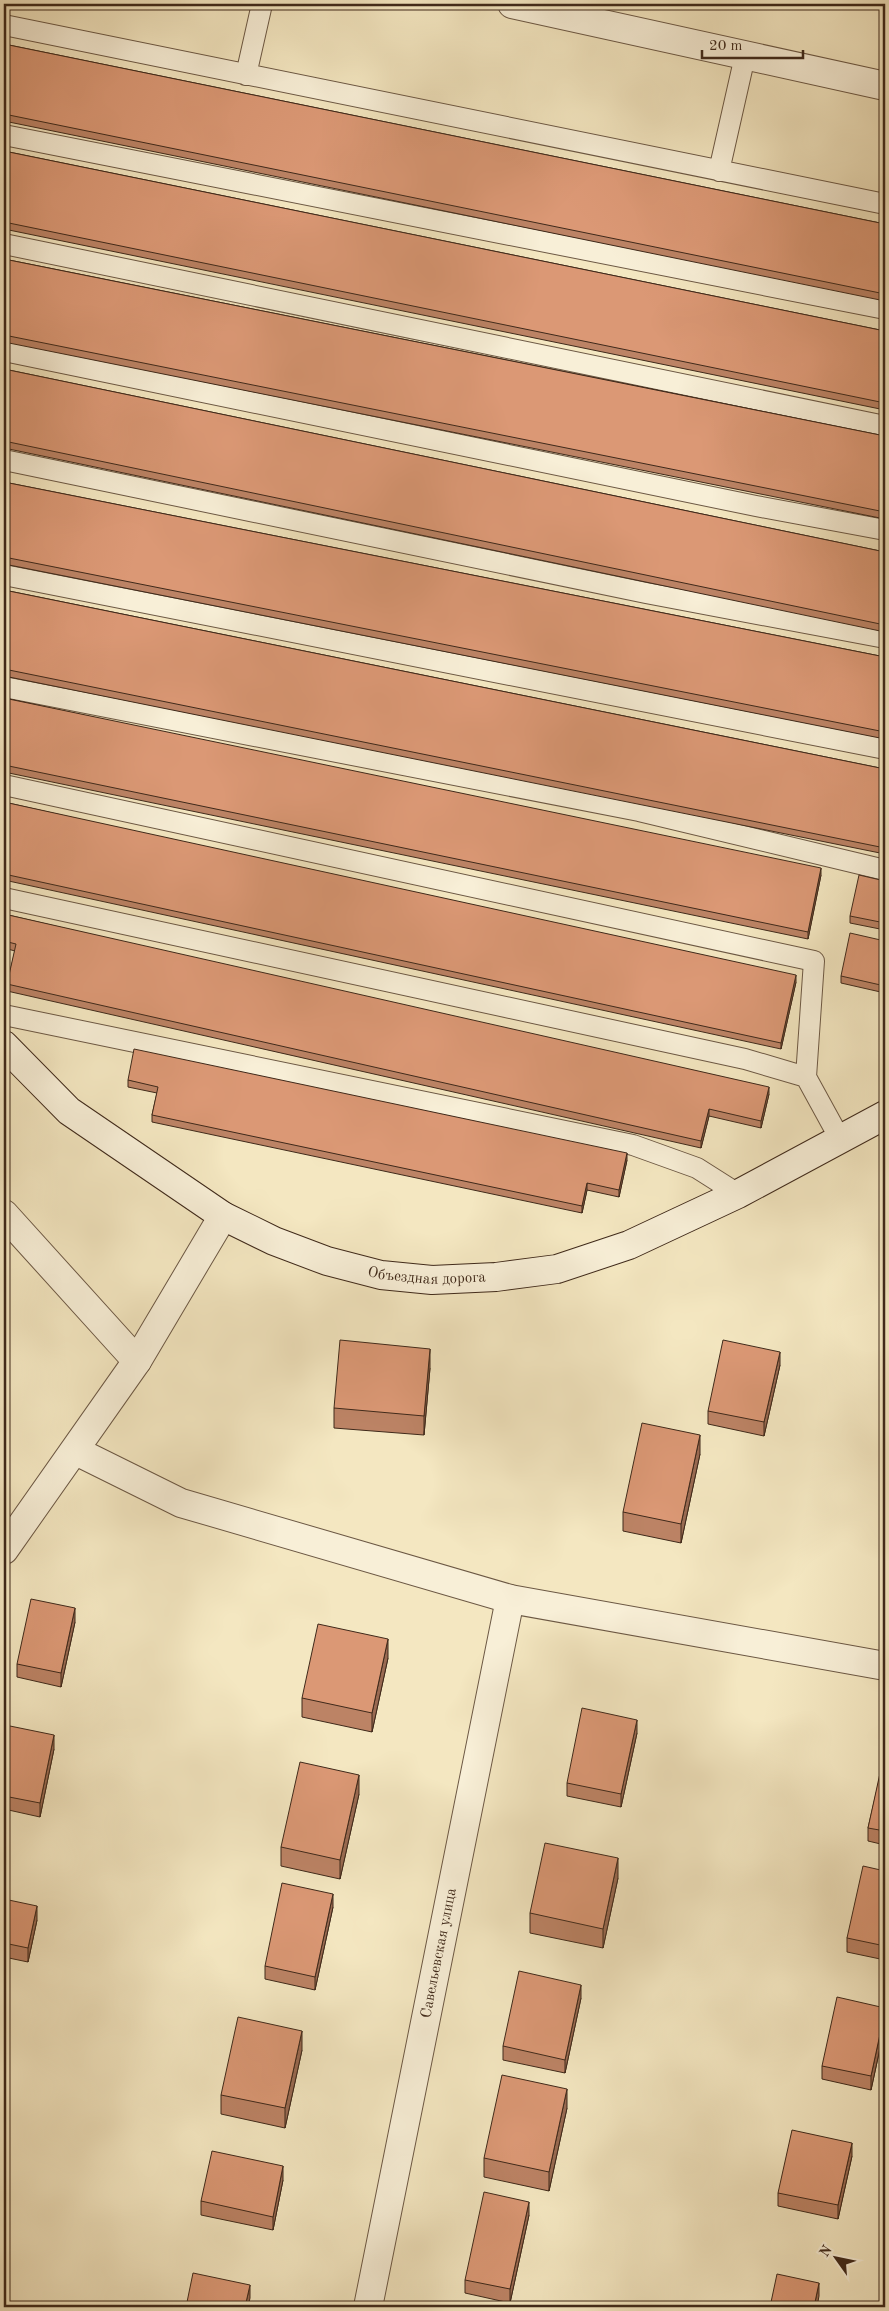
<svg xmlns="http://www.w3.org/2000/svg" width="889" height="2311" viewBox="0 0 889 2311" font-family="'Old Standard TT',serif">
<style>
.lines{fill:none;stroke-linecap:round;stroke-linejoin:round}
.service-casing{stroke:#6c5844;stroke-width:22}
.minor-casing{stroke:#6c5844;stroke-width:30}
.secondary-casing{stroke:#3f291a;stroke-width:30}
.service{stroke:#f8efd7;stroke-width:20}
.minor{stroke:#f8efd7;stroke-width:28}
.secondary{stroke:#f8efd7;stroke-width:28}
.wall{fill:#bc8365;stroke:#3f291a}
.shaded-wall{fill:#996a52;stroke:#3f291a}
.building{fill:#db9875;stroke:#3f291a}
.labels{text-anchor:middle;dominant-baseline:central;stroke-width:4;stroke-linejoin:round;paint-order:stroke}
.street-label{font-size:15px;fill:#3f291a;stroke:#f8efd7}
</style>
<rect width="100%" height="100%" fill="#f4e7c1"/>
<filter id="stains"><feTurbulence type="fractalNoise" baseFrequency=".004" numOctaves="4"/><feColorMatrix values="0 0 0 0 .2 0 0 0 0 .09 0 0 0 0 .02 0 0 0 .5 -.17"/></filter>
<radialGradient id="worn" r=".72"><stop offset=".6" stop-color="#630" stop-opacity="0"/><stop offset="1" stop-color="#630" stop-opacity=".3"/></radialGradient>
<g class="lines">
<g class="service-casing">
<path id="service" d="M4 25 885 204
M246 75 262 4
M4 135 885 309
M719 171 745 56
M4 244 885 426
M4 351 756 506 885 530
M4 460 646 593 885 638
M4 575 885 749
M4 687 639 811 885 870
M4 785 814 961 806 1077
M4 898 745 1059 806 1077 840 1139
M4 1015 633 1145 697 1168 738 1194"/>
</g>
<g class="minor-casing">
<g id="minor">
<path d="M512 4 885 86"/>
<path d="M4 1214 137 1361"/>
<path d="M76 1451 181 1503 510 1599 885 1666"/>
<path d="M4 1550 137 1361 223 1216"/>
<path id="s1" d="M368 2307 510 1599"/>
</g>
</g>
<g class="secondary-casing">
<g id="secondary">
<path id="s2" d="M4 1045 69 1111 223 1216 274 1241 327 1261 381 1275 432 1280 496 1277 557 1269 629 1245 738 1194 885 1115"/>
</g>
</g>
<use href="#service" class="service"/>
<use href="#minor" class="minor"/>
<use href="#secondary" class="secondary"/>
</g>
<path class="wall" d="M4 44 885 224V301L4 121Z
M4 151 885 331V410L4 229Z
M4 259 885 436V519L4 342Z
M4 369 885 552V632L4 448Z
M4 482 885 657V739L4 564Z
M4 590 885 769V854L4 676Z
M4 698 821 875 808 939 4 772Z
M4 802 796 982 781 1049 4 880Z
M885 881V930L850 923V916Z
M4 914 769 1094 761 1128 709 1116 701 1148 7 991V984L15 951 4 948Z
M885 941V993L841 983V976Z
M128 1080 627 1160 619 1197 587 1190 582 1213 152 1122V1115L157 1093 128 1087Z
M780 1365 764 1436 708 1424V1411Z
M430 1368 424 1435 334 1428V1408Z
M700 1454 681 1543 623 1531V1512Z
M75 1622 61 1687 17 1677V1664Z
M388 1658 372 1732 302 1717V1698Z
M4 1731 54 1749 40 1817 4 1809Z
M637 1733 621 1807 567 1796V1783Z
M885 1755V1845L868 1841V1828Z
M359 1794 340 1879 281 1866V1847Z
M885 1871V1960L847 1952V1938Z
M618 1878 603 1948 530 1933V1913Z
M4 1899 37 1920 28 1962 4 1957Z
M333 1907 315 1990 265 1979V1966Z
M581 1998 565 2073 503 2060V2046Z
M885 2008V2025L871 2090 822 2079V2066Z
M302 2050 285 2128 221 2114V2095Z
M567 2108 549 2191 484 2177V2158Z
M852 2156 838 2219 778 2206V2193Z
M283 2180 273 2230 201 2215V2201Z
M529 2215 510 2303 465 2293V2280Z"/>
<path class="shaded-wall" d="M821 868V875L808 939V932Z
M796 975V982L781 1049V1043Z
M769 1087V1094L761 1128V1121Z
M709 1109V1116L701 1148V1141Z
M627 1153V1160L619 1197V1190Z
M587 1183V1190L582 1213V1206Z
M430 1349V1368L424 1435V1416Z
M780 1352V1365L764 1436V1422Z
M700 1435V1454L681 1543V1524Z
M75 1608V1622L61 1687V1673Z
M388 1639V1658L372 1732V1713Z
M637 1720V1733L621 1807V1794Z
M54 1735V1749L40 1817V1803Z
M359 1775V1794L340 1879V1860Z
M618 1858V1878L603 1948V1929Z
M333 1894V1907L315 1990V1977Z
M37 1906V1920L28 1962V1948Z
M581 1985V1998L565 2073V2060Z
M885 2011V2025L871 2090V2076Z
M302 2031V2050L285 2128V2108Z
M567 2089V2108L549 2191V2172Z
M852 2143V2156L838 2219V2205Z
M283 2166V2180L273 2230V2217Z
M529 2202V2215L510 2303V2289Z
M819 2283V2296L817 2307H814Z
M250 2285V2298L248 2307H245Z"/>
<path class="building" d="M4 44 885 224V294L4 114Z
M4 151 885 331V403L4 222Z
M4 259 885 436V512L4 335Z
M4 369 885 552V625L4 441Z
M4 482 885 657V732L4 557Z
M4 590 885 769V848L4 669Z
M4 698 821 868 808 932 4 765Z
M4 802 796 975 781 1043 4 874Z
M859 875 885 881V923L850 916Z
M4 914 769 1087 761 1121 709 1109 701 1141 7 984 16 944 4 941Z
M850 933 885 941V986L841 976Z
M134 1049 627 1153 619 1190 587 1183 582 1206 152 1115 158 1087 128 1080Z
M340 1340 430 1349 424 1416 334 1408Z
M723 1340 780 1352 764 1422 708 1411Z
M642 1423 700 1435 681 1524 623 1512Z
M31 1599 75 1608 61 1673 17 1664Z
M318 1624 388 1639 372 1713 302 1698Z
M582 1708 637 1720 621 1794 567 1783Z
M5 1725 54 1735 40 1803 4 1796V1731Z
M884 1755H885V1831L868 1828Z
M300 1762 359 1775 340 1860 281 1847Z
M545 1843 618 1858 603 1929 530 1913Z
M863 1866 885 1871V1946L847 1938Z
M282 1883 333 1894 315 1977 265 1966Z
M4 1899 37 1906 28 1948 4 1943Z
M519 1971 581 1985 565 2060 503 2046Z
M837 1997 885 2008V2011L871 2076 822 2066Z
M238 2017 302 2031 285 2108 221 2095Z
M502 2075 567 2089 549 2172 484 2158Z
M792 2130 852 2143 838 2205 778 2193Z
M212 2151 283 2166 273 2217 201 2201Z
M484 2192 529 2202 510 2289 465 2280Z
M193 2273 250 2285 245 2307H186Z
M777 2274 819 2283 814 2307H770Z"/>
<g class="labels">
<g class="street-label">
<text stroke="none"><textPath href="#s2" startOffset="494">Объездная дорога</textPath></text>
<text stroke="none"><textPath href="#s1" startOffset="361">Савельевская улица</textPath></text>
</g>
</g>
<rect width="889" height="2311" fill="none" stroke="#f4e7c1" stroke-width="20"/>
<rect x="5" y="5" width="879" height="2301" fill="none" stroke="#3f291a" stroke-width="2.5"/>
<rect x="10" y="10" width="869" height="2291" fill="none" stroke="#3f291a"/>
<g transform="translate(836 2258) rotate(303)" stroke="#f8efd7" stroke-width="4" paint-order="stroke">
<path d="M0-4L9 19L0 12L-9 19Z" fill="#3f291a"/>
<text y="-8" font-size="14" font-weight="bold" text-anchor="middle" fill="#3f291a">N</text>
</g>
<path d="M702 50v8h101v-8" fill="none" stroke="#3f291a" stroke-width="2.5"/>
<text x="709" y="50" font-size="15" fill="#3f291a" stroke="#f8efd7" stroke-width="4" paint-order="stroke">20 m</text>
<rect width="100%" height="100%" filter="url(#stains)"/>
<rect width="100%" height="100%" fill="url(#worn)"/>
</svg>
